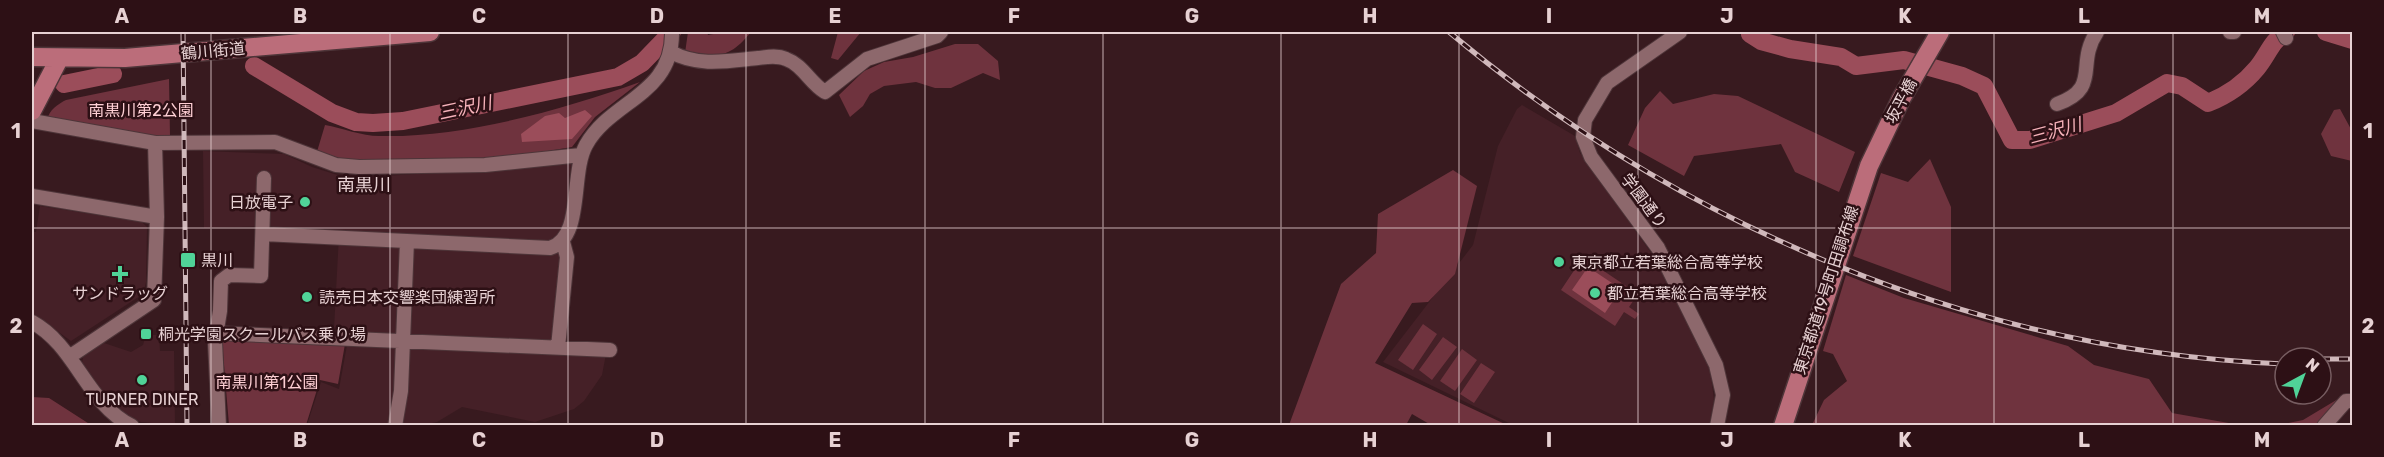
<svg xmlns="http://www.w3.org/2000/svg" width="2384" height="457" viewBox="0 0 2384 457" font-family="Rubik,'Noto Sans JP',sans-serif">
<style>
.built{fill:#452027}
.green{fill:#6f333e}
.water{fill:#9b4d5a}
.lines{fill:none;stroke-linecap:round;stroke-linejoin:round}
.river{stroke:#9b4d5a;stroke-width:18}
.minor-casing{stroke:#4e3539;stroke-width:16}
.major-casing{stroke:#4e3539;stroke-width:21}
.minor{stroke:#8d686c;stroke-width:14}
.major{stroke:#bb6d7a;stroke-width:18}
.rail-casing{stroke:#d0b8bb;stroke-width:5}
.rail{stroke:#2d1015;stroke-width:3;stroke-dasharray:9;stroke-linecap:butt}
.grid{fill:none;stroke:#e7d1d3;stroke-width:1.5;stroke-opacity:0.55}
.poi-dot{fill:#50d398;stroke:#2d1015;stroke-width:2}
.labels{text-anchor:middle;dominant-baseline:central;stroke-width:5;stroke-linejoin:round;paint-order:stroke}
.street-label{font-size:16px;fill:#e7d1d3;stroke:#2d1015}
.park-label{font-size:16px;fill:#fecfd4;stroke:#2d1015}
.poi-label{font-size:16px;fill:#e7d1d3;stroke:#2d1015;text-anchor:start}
.water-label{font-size:18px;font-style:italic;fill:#f6b2ba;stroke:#2d1015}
.neighbourhood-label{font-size:18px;fill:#e7d1d3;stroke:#2d1015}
.neatline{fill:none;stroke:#e7d1d3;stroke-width:2}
.grid-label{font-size:20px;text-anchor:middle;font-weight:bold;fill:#e7d1d3}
</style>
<rect width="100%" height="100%" fill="#381a1f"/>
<path class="built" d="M1522 105 1575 136 1580 153 1669 278 1710 368 1714 400 1709 426 1513 425 1383 362 1473 245 1498 146 1517 109Z
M203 151 284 154 312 167 347 178 505 169 568 160 571 164 551 351 606 354 602 375 584 401 574 409 535 422 462 407 437 422 422 425H307L321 382 339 389 349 334 338 333 334 329 339 235 269 226 204 228Z
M40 206 142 222 147 227 146 282 143 294 71 341 32 313V232H36Z
M146 335H159L160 351H174L175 425 141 422 121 412 104 396 82 364 83 357 104 343 131 352 143 345Z"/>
<path class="green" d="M688 32H707L708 35 724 32H751C729 59 718 57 685 53Z
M838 32H861L838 60 831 58Z
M955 44H978L998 61 1000 80 983 73 951 88H935L916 82 884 86 870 94 863 106 850 117 839 95 864 71 884 62 913 57Z
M169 79 170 136 156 137 47 120C49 110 58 104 66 100Z
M640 82 595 117 572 147 499 159 362 161 316 155 325 125C342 128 362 136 379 136 464 138 561 110 640 82Z
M1660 91 1673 104 1714 94 1738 96 1855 152 1839 192 1795 172 1781 144 1694 156 1684 176 1628 145 1645 108Z
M2340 109 2352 131V161L2331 156 2321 134 2334 110Z
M1930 159 1951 207V292L1853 256 1881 173 1908 182Z
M1453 170 1477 186 1455 274 1428 302 1412 303 1375 363 1507 425H1431L1412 414 1406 425H1289L1341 284 1376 253 1378 214Z
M1583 257 1638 294 1629 307 1639 314 1635 319 1624 312 1615 326 1561 290Z
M1846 275 1904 298 2068 346 2094 365 2149 379 2172 413 2240 425H1812L1824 400 1847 381 1833 354 1823 351Z
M1423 324 1437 334 1413 370 1398 360Z
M225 337 345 344 338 384 320 380 306 425H229L222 341Z
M1443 337 1457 347 1432 380 1419 370Z
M1462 349 1477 360 1455 391 1440 381Z
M1481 363 1495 372 1474 403 1460 394Z
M2343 396 2315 425 2273 426 2303 420Z
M32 397 49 398 91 425H32Z"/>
<path class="water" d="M585 110 592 116 572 139 522 142 521 134 545 116 559 113 565 118Z
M1588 267 1621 289 1605 313 1572 290Z"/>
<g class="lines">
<path class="river" d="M1751 32 1750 34 1761 41 1790 49 1841 57 1856 66 1904 60 1962 76 1984 86 2012 140H2030L2116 113 2167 83 2182 86 2208 103C2228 95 2243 85 2257 68 2268 55 2271 41 2286 32
M2326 32 2352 40
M254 66 332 113 356 122 373 123 403 121 618 77 642 63 672 32
M64 84 113 74"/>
<g class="minor-casing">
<path id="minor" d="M1680 32 1607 83 1585 120 1583 137 1591 157 1658 248 1716 365 1723 395 1717 426
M2230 32H2234
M2283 32 2286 38
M671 52C698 67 728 61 758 58 767 57 777 55 786 59 803 65 810 83 825 92L867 59 937 36 941 32
M2057 104C2102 88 2075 64 2097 32
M32 121 155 143 157 217 154 300 69 357
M155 143 275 142 336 165 359 167 485 165 581 155
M32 196 157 217
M263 234 407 241
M32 322C76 346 86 403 132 426
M215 333 610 350
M558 347 567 257 563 242
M219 426 215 341 220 311 221 281 229 275 261 276 264 178
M395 426 401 391 407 241 550 248C584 238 570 174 586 145 611 100 673 95 672 32
M2324 426 2346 401H2352"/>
</g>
<g class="major-casing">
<path id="major" d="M32 57 125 58 430 32
M32 111 59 59
M1783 426 1869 166 1901 99 1940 32"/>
</g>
<use href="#minor" class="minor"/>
<use href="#major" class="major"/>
<g class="rail-casing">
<path id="rail" d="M183 32 187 426
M1449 32C1682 227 1979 352 2285 364
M2321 359H2352"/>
</g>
<use href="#rail" class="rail"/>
</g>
<path class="grid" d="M211 32V426M390 32V426M568 32V426M746 32V426M925 32V426M1103 32V426M1281 32V426M1459 32V426M1638 32V426M1816 32V426M1994 32V426M2173 32V426M32 228H2352"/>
<g class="poi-dot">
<circle cx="305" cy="202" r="6"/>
<rect x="180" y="252" width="16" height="16" rx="3"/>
<circle cx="1559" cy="262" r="6"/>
<path d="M117 265h6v6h6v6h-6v6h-6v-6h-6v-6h6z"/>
<circle cx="1595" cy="293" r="6"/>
<circle cx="307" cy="297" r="6"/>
<rect x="140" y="328" width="12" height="12" rx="3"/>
<circle cx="142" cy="380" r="6"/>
</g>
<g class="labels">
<g class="street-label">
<text transform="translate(213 51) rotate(-5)">鶴川街道</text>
<text transform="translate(1901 101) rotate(-62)">坂平橋</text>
<text transform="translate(1644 201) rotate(53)">学園通り</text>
<text transform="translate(1826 290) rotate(-72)">東京都道19号町田調布線</text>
</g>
<g class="park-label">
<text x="141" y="110">南黒川第2公園</text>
<text x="267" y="382">南黒川第1公園</text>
</g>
<g class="poi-label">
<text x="293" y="202" text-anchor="end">日放電子</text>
<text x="201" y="260">黒川</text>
<text x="1571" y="262">東京都立若葉総合高等学校</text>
<text x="120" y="293" text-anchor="middle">サンドラッグ</text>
<text x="1607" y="293">都立若葉総合高等学校</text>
<text x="319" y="297">読売日本交響楽団練習所</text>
<text x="158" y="334">桐光学園スクールバス乗り場</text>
<text x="142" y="399" text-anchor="middle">TURNER DINER</text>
</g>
<g class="water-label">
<text transform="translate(465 108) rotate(-12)">三沢川</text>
<text transform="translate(2055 131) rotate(-15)">三沢川</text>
</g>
<g class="neighbourhood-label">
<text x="364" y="185">南黒川</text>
</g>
</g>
<rect width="2384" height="457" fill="none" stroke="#2d1015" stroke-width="66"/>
<g transform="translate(2303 376) rotate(41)"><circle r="28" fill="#2d1015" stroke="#775d61" stroke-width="1.5"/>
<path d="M0-4.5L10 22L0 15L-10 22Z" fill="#50d398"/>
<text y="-9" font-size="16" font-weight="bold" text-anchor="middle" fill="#e7d1d3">N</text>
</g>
<rect x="33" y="33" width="2318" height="391" class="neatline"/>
<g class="grid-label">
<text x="122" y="23">A</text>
<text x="300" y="23">B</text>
<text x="479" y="23">C</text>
<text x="657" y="23">D</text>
<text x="835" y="23">E</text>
<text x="1014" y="23">F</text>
<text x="1192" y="23">G</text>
<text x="1370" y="23">H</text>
<text x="1549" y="23">I</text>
<text x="1727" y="23">J</text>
<text x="1905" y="23">K</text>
<text x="2084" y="23">L</text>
<text x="2262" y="23">M</text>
<text x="16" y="138">1</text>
<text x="2368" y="138">1</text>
<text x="16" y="333">2</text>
<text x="2368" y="333">2</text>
<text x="122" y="447">A</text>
<text x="300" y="447">B</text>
<text x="479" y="447">C</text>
<text x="657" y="447">D</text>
<text x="835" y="447">E</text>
<text x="1014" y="447">F</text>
<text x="1192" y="447">G</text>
<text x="1370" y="447">H</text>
<text x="1549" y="447">I</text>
<text x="1727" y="447">J</text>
<text x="1905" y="447">K</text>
<text x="2084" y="447">L</text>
<text x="2262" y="447">M</text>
</g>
</svg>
